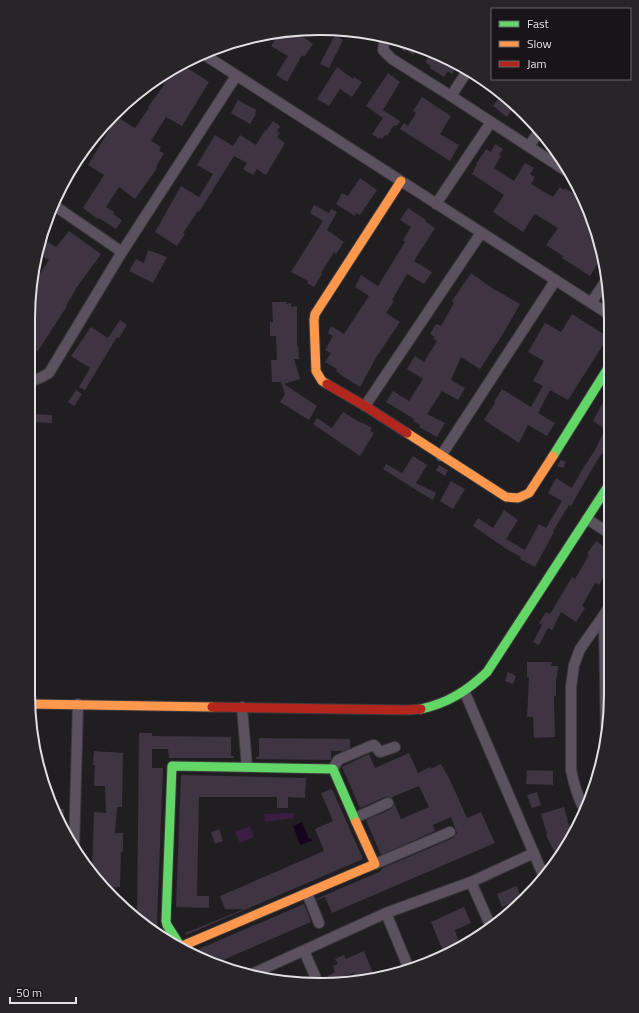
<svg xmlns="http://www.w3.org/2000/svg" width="639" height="1013" viewBox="0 0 639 1013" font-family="'Titillium Web',sans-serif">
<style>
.park{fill:#391e42}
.water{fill:#17041d}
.building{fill:#3f3442}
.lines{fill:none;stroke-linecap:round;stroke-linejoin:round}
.street-casing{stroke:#3c3a3c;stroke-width:12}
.fast-casing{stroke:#3c3a3c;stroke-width:11}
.slow-casing{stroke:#3c3a3c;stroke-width:11}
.jam-casing{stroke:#3c3a3c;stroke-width:11}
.street{stroke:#5c525f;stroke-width:10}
.fast{stroke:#63d668;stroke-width:9}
.slow{stroke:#ff974d;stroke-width:9}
.jam{stroke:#b3261e;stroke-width:9}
.rim{fill:none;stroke:#e3e0e4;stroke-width:2}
</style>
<rect width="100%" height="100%" fill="#211e22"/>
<path class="park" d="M293 813V818L265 822 264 814Z
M250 826 254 837 240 843 235 832Z"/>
<path class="water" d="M302 822 309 839 311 838 312 841 300 845 293 826Z"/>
<path class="building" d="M282 30H300L298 33 313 44 304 57 302 55 287 82 276 75 288 56 271 46Z
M335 35 343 40 329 68 320 64Z
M394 38H395L420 47 413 55 406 50 405 52 399 47 400 45 394 40Z
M432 52 456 67 452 74 448 71 444 77 430 68 431 66 425 62Z
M181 64 209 82 182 126 166 117 151 141 161 147 159 151 164 153 156 167 157 168 135 199 119 187 106 207 114 212 113 214 122 220 116 229 99 218 98 219 83 208 104 175 88 165 114 122 116 123 119 118 135 128 149 108 148 107 164 85 163 84 167 78 176 66Z
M337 67 353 79 354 77 362 82 352 97 340 89 329 106 317 99Z
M388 73 400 82 383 110 400 121 397 126 394 125 387 136 385 135 382 139 380 137 379 139 372 134 383 118 366 106Z
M500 96 509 102 510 100 515 105 507 117 493 106Z
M422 97 451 116 440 134 459 145 450 161 400 129 404 123 408 126 416 113 413 111Z
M238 100 256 110 255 114H256L250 124 231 113Z
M273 121 280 126 277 131 280 133 277 137 285 143 266 175 257 169 253 175 243 169 247 163 234 156 199 212 198 211 183 233 185 234 177 246 155 232 181 186 199 197 213 174 197 165 215 135 233 146 240 135 256 145 265 130 266 131Z
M495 144 503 149 499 155 501 156 494 168 514 181 525 163 534 168 530 174 535 177 531 184 553 197 560 187 564 190 565 188 585 201 601 244 603 255 590 276 562 258 563 256 546 245 558 228 535 214 534 215 523 232 493 212 504 195 472 174 477 164H476L486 149 491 152Z
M360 178 377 190 360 215 356 213 355 216 336 204 342 193 348 196Z
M314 205 329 213 331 209 337 212 327 230 344 242 336 254 334 252 321 273 322 274 314 287 307 283 308 281 291 272 323 221 310 213Z
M408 208 426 220 425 221 435 228 414 261 432 272 424 284 407 274 392 300 394 301 386 313 400 322 377 356 360 387 344 377 336 371 337 369 325 362 331 353 325 350 333 336 328 333 331 326 344 334 369 296 355 287 361 275 378 286 405 242 403 240 411 227 400 220Z
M69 231 101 254 77 287 66 306H67L38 351 30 346V311L36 302 30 298V282L33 284 49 260 38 254 42 238 56 247Z
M148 250 167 257 153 283 129 271 136 259 144 263Z
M471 273 495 290H496L520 304 503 334 480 369 461 357 451 380 465 388 458 400 442 391 427 414 445 423 437 437 419 427 420 425 413 421 414 419 386 402 393 391 409 401 423 379 407 369 415 356 424 362 437 341 433 339 435 337 430 334 436 324 441 326 454 303 452 301Z
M272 302H286V304L291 303V307L297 306V346H298L299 359H294L300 379 284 384 317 406 309 420 280 402 285 394 281 382H272L271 360H277L276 336H270V322H273Z
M572 314 608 337 568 400 550 390 538 413 555 423 547 436 528 425 519 443 484 420 495 403 494 402 502 389 531 407 543 386 533 381 544 361 528 352 545 323 561 332Z
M120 320 127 325 119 338 117 337 85 390 79 387 90 368 71 356 91 327 108 338Z
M610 389V442L603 454 602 453 592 469 571 506 569 505 553 531 554 532 535 567 520 559 521 557 508 550 473 526 478 518 493 528 504 510 518 520 506 539 525 550 539 524 546 528 562 501 548 493 556 478 572 488 582 470 595 450 605 429 593 421Z
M76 390 82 394 74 406 68 402Z
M343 412 361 423V422L372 428 370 431 374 433 360 456 313 424 317 418 332 428Z
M30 414 52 415V423L30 422Z
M413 456 427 465 416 483 436 493 433 500 421 493 383 469 386 464 402 473Z
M561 460 566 462 563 468 557 466Z
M439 465 448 470 445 476 436 470Z
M451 481 465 489 453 509 440 501Z
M596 541 609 550V567L599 585 595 583 582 606 585 608 576 622 561 612 552 630 548 628 539 645 533 642 542 625 539 623 546 612 550 614 572 577 575 579 589 555 587 554Z
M527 662H552L551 666H558L557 677H556V696H554V704L555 737 534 738 533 717H527L529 677H527Z
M508 672 516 676 513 684 505 681Z
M139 733H152V736L231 737V756H234V758H169L168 749H152V768H163L157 921 158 927 163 936 142 925 137 919Z
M259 738 350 739V748L343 751H331V760L256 759V757H259Z
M94 751 123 753 122 807H117L115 833H123V852H121L120 887 108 888 92 872 94 812 106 813 105 786H94L95 765H93Z
M409 753 418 773 430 767 431 769 441 764 450 780 467 818 481 812 495 843 332 913 325 897 317 900 316 899 379 872 383 868 453 838 457 833 451 817 433 825 435 831 381 855 366 820 391 809 394 803 401 819 429 807 419 786 392 797 393 799 389 797H385L360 808 342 767 369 754 375 768Z
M527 770 553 771V785L526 784Z
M181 775 306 778 305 798 288 797V808H277V797H200L199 796 197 896H209V908L176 907Z
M332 789 363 859 186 935 185 933 198 928 244 909H225L220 896 324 851 315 829 333 821 321 793Z
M537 792 541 805 532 808 527 795Z
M564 807 568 821H567L573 832 558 859 546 835 547 834 541 814Z
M54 809H64L63 827Z
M219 829 223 841 215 844 211 832Z
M517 886 521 899 502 907 497 894Z
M304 904 311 922 223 960 224 961 216 964 192 952Z
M464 907 471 923 455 930 460 946 444 953 431 922Z
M364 951 375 978 356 980 353 973 332 983 328 976 335 972 333 966 338 964 335 959 344 955 346 959Z"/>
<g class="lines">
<g class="street-casing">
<path id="street" d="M388 37 384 43 383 50 392 59 451 96 568 172
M203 54 610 315
M451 96 468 70
M529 146 540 130
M52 204 122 252
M436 204 491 122
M591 303 607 279
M30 382 42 377 49 373 122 252 236 76
M365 406 481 233
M441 456 555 281
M587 519 609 533
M604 615 606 741
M465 693 544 877
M242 707 247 767
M333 769 338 760 373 745H374L380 752 395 747
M585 811C578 798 574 785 571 770V687L574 665 580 649 604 615 609 607
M355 818 388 803
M74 849 78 704
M375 864 450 832
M471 882 491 927
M307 893 319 923
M386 913 409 969
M304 951 319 985
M252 974 386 913 471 882 534 853"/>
</g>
<g class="fast-casing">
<path id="fast" d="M553 456 610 365
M421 709C448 703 467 691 487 672L610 483
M179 944 167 925 166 921 172 766 333 769 356 822"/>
</g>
<g class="slow-casing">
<path id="slow" d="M327 384 322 381 316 371 314 320 315 314 401 181
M407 433 506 497 518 498 529 493 553 456
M30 704 212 707
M182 946 375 864 356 822"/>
</g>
<g class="jam-casing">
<path id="jam" d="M327 384 365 406 407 433
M212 707 408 710 421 709"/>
</g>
<use href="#street" class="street"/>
<use href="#fast" class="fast"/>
<use href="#slow" class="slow"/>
<use href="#jam" class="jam"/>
</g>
<path d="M0 0H639V1013H0ZM319 35H320A284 284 0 0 1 604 319V694A284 284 0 0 1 320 978H319A284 284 0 0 1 35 694V319A284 284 0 0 1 319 35Z" fill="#28242a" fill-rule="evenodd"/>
<path class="rim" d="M319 35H320A284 284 0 0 1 604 319V694A284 284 0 0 1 320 978H319A284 284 0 0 1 35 694V319A284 284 0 0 1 319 35Z"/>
<rect x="491" y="8" width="140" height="72" fill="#18141a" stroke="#69666b"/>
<rect x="499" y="21" width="20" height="6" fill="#63d668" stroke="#69666b"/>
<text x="527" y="28" font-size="12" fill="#e3e0e4">Fast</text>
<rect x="499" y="41" width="20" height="6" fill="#ff974d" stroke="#69666b"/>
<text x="527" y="48" font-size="12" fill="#e3e0e4">Slow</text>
<rect x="499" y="61" width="20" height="6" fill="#b3261e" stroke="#69666b"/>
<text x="527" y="68" font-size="12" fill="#e3e0e4">Jam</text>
<path d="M10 997v6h66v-6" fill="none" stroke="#e3e0e4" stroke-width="2"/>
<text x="16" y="997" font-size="12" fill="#e3e0e4" stroke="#18141a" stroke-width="3" paint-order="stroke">50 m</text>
</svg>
